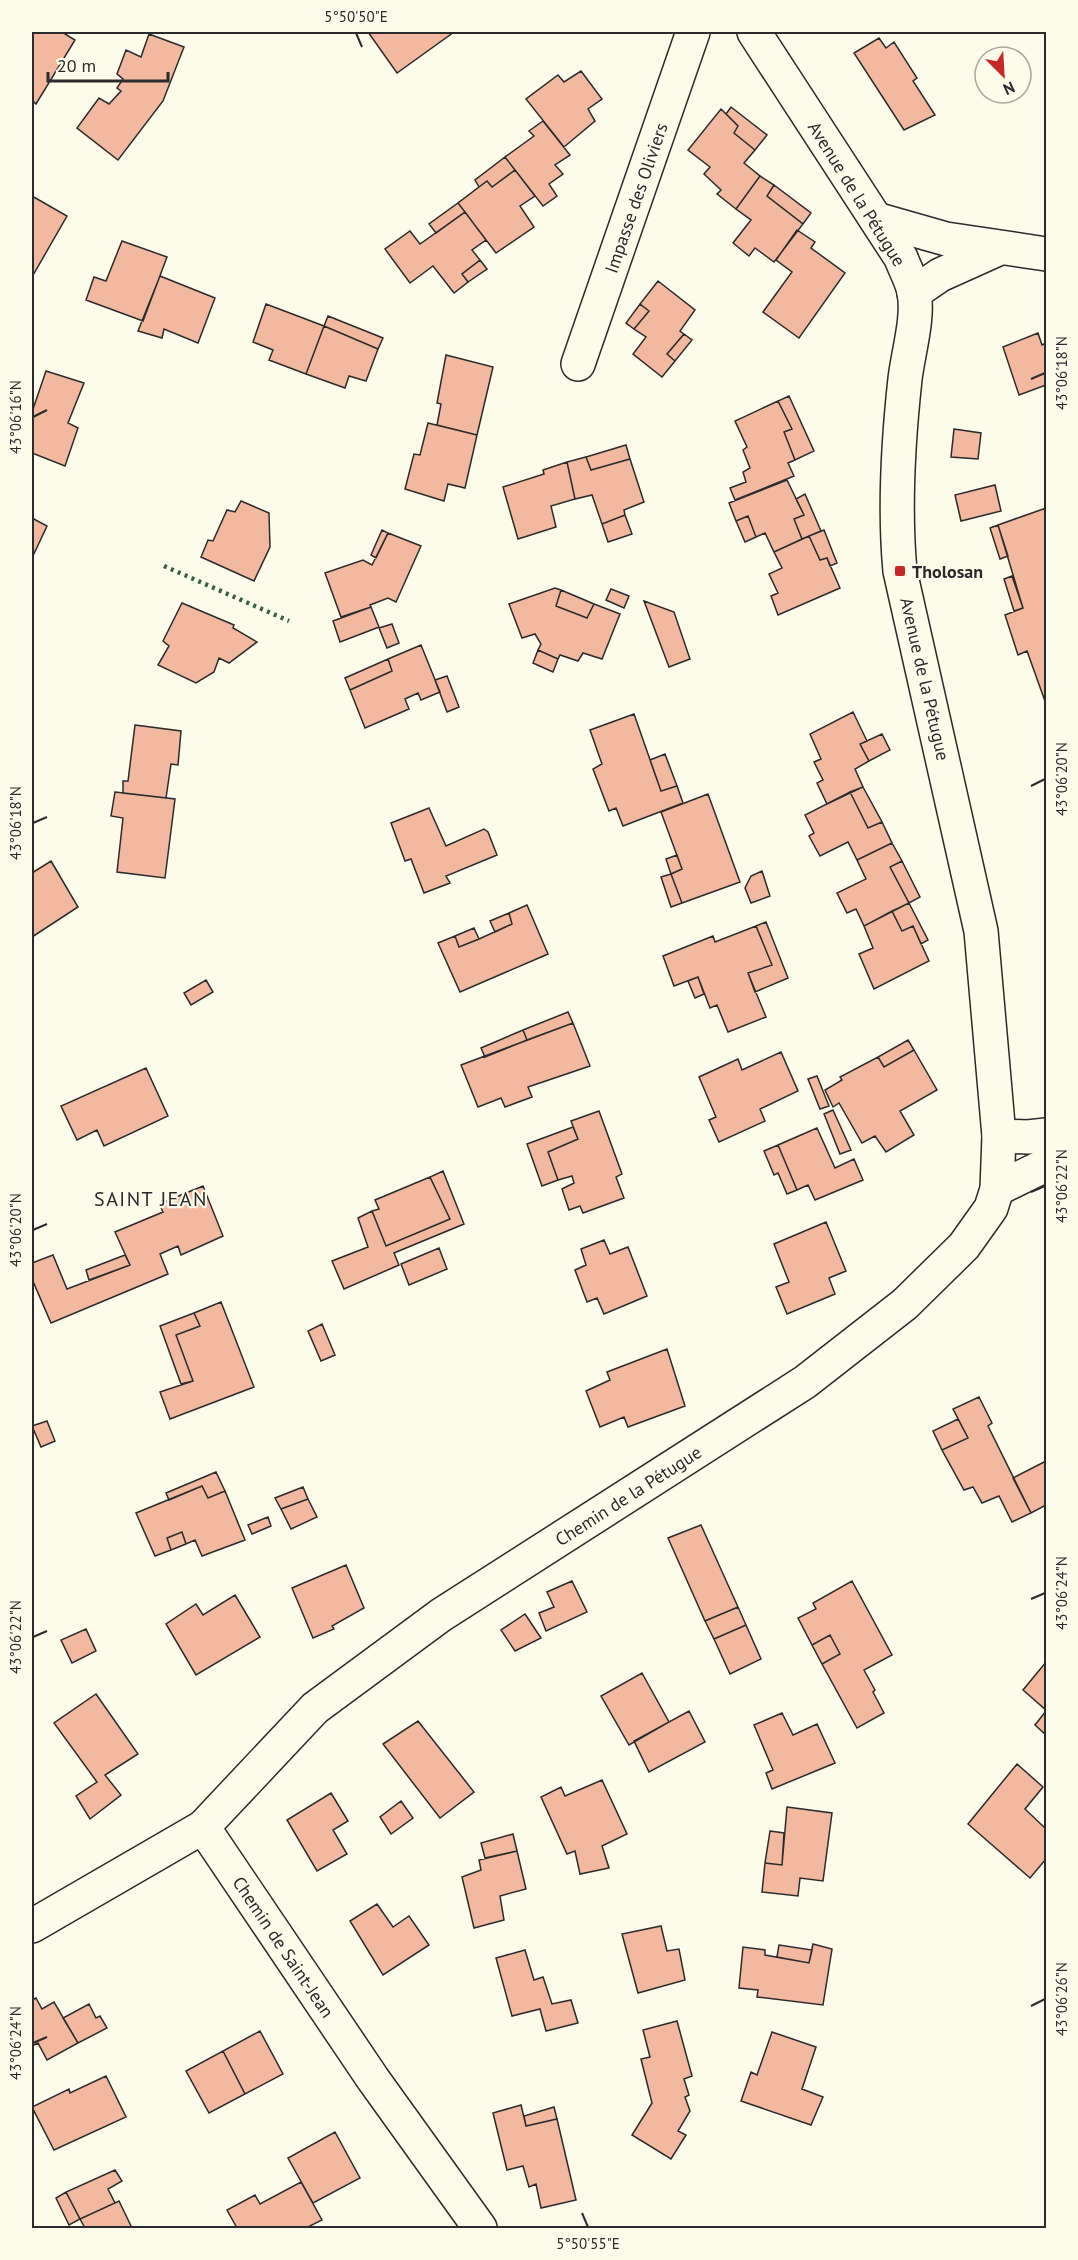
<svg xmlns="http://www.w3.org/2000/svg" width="1078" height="2260" viewBox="0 0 1078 2260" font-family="'PT Sans',sans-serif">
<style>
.building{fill:#f2b8a0;stroke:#2b2b2b;stroke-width:1.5}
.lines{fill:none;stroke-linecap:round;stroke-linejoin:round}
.minor-casing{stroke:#2b2b2b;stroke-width:36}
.minor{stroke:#fdfbea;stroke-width:33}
.hedge{stroke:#34623c;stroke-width:4.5;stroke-dasharray:3 4.5;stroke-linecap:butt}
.ticks{fill:none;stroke:#2b2b2b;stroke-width:2}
.poi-dot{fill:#c62828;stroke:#fdfbea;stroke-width:2}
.labels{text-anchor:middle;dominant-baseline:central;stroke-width:4.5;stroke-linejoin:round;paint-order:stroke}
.street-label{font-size:18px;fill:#2b2b2b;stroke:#fdfbea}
.poi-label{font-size:18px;font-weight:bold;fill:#2b2b2b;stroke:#fdfbea;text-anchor:start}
.neighbourhood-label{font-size:20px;letter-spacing:1.5px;fill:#2b2b2b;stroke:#fdfbea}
.neatline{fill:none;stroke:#2b2b2b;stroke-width:2}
.ticks-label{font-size:15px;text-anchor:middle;fill:#2b2b2b}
</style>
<rect width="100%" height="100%" fill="#fdfbea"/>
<path class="building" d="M32 32H62L75 40 36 104 32 100Z
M368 32H454L397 73Z
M149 34 184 47 163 101 118 160 77 128 99 98 109 104 121 91 117 88 123 79 117 74 126 50 141 57Z
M879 38 886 48 894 42 917 78 913 81 935 115 904 130 854 53Z
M581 71 602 99 588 109 595 121 564 147 526 99 558 75 564 82Z
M731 107 767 135 755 150 734 133 738 126 726 114Z
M721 109 738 126 734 133 755 150 744 163 760 176 736 209 717 194 721 190 704 174 710 167 688 150Z
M543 121 570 155 555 165 563 174 549 184 557 196 543 206 505 157 534 136 529 131Z
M505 157 515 170 492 187 487 181 479 187 475 180Z
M515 170 535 196 520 206 534 227 496 253 458 203 487 181 492 187Z
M760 176 774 185 767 196 803 224 774 262 755 248 749 256 733 243 751 220 736 209Z
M774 185 811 213 803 224 767 196Z
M32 196 67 216 32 277Z
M458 203 465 212 436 233 429 224Z
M465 212 486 240 472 250 480 260 462 274 468 282 454 293 433 266 410 283 385 249 410 231 420 244Z
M797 230 815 242 811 248 845 273 799 338 763 312 792 272 776 260Z
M122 241 167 257 143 321 86 300 94 277 106 281Z
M480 260 487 269 468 282 462 274Z
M160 276 215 298 198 343 164 329 162 338 138 331Z
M658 281 695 310 680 331 684 334 667 354 675 361 662 377 633 354 646 337 634 329 649 311 640 304Z
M266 304 324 326 306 374 269 360 273 350 253 342Z
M640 304 649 311 634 329 626 323Z
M328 316 383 338 378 349 324 326Z
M324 326 378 349 366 381 349 376 345 388 306 374Z
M1038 333 1042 345 1046 343V385L1019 395 1003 347Z
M684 334 692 340 675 361 667 354Z
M446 355 493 367 477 435 437 425 441 404 437 403Z
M46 371 84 383 68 423 78 428 65 466 32 453V412Z
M789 396 814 451 795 460 784 432 792 429 778 401Z
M778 401 792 429 784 432 795 460 788 463 794 476 735 500 730 488 746 482 743 472 750 468 743 450 747 447 735 421Z
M428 423 477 435 465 488 448 484 444 501 405 489 414 454 420 455Z
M954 429 981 433 978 459 951 457Z
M626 445 630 459 591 470 586 457Z
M586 457 591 470 630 459 644 502 624 510 625 515 602 524 592 495 575 499 567 462Z
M567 462 575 499 551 506 556 527 518 539 503 487 544 474 543 470Z
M787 480 804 515 794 519 802 539 774 552 765 533 756 537 748 516 736 521 729 503Z
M995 485 1001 511 961 521 955 495Z
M805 494 821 531 802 539 794 519 804 515 796 499Z
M241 501 269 513 270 547 254 581 201 557 208 540 213 541 227 510 235 512Z
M1046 508V704L1027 651 1018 655 1005 615 1023 608 998 525Z
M625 515 632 534 608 542 602 524Z
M748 516 756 537 745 542 736 521Z
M32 518 47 526 32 558Z
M998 525 1008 556 1000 559 990 528Z
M382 530 388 533 376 558 371 555Z
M824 530 837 563 830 566 827 558 820 560 809 536Z
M388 533 421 546 396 602 388 598 370 605 371 607 341 617 325 573 363 560 372 565Z
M809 536 820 560 827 558 840 588 778 615 771 596 778 593 769 574 782 568 774 552Z
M1012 576 1023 608 1014 611 1004 579Z
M555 588 561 590 556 606 587 618 594 604 620 614 602 659 583 653 578 661 560 655 558 659 538 650 541 644 535 634 522 638 509 604Z
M611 589 629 596 624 608 606 600Z
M561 590 594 604 587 618 556 606Z
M644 601 674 612 690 659 669 667Z
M182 603 234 625 233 628 257 642 229 663 219 658 214 672 196 683 158 665 169 646 163 641Z
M371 607 379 627 340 642 333 621Z
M392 624 399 643 387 648 379 628Z
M421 645 440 692 421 700 418 693 405 699 409 709 365 728 350 690 392 671 388 659Z
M538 650 558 659 553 672 533 663Z
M388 659 392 671 350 690 345 678Z
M447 676 459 707 447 712 435 680Z
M853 712 867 741 860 744 869 761 855 769 863 787 827 804 817 783 823 780 814 762 821 759 810 734Z
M634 714 661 791 677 786 683 803 623 826 616 808 609 811 593 769 602 764 590 730Z
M135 725 181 731 178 765 171 764 166 798 123 793V781H128Z
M882 734 890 750 869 761 860 744Z
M665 754 677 786 661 791 650 760Z
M863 787 882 822 868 828 850 792Z
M115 792 175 799 165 878 117 872 123 818 111 816Z
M850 792 868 828 882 822 892 843 857 860 848 842 820 856 809 836 814 833 805 815Z
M708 794 740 882 682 903 671 874 682 869 661 812Z
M429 808 446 846 484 829 488 832 497 855 446 876 450 883 424 893 411 859 405 861 391 823Z
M892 843 902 861 890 867 909 903 864 926 856 909 847 913 837 893 866 879 857 860Z
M677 855 682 869 671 874 666 859Z
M51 861 78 907 32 937V873Z
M902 861 920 897 909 903 890 867Z
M762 871 770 896 751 903 745 888 751 876Z
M671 874 682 903 671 907 661 877Z
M909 903 928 940 921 944 913 926 902 931 892 911Z
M527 905 548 954 460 992 438 943 455 936 459 947 479 939 512 924 509 913Z
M892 911 902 931 913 926 929 961 874 989 859 954 873 948 864 926Z
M509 913 512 924 495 932 490 921Z
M766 922 788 978 755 992 748 973 772 965 756 926Z
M756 926 772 965 748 973 766 1017 728 1032 717 1005 710 1008 698 977 674 986 663 956 713 936 715 942Z
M474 928 479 939 459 947 455 936Z
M698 977 704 994 695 998 688 981Z
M206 980 213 992 191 1005 184 993Z
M568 1012 573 1023 527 1040 523 1030Z
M573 1023 590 1066 528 1087 532 1097 505 1107 501 1098 478 1107 461 1065Z
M523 1030 527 1040 485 1057 481 1048Z
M908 1040 914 1050 884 1067 878 1057Z
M914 1050 937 1090 900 1111 914 1135 886 1152 875 1136 862 1143 839 1103 833 1107 825 1090 842 1080 840 1077 878 1057 884 1067Z
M781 1052 798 1091 760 1109 765 1121 719 1142 709 1120 716 1117 699 1077 738 1059 742 1070Z
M146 1068 168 1116 104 1146 97 1130 77 1140 61 1106Z
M817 1076 829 1106 820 1109 808 1079Z
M833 1110 851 1150 840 1154 824 1114Z
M599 1111 622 1174 616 1177 624 1198 583 1213 580 1206 569 1210 562 1189 574 1183 572 1176 558 1180 548 1152 578 1139 571 1121Z
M573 1127 578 1139 548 1152 558 1180 542 1186 527 1144Z
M817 1128 835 1168 854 1159 863 1180 815 1200 808 1185 797 1190 778 1145Z
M778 1145 797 1190 787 1194 778 1173 774 1175 764 1151Z
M443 1171 464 1224 394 1253 399 1265 344 1289 332 1261 368 1247 358 1218 372 1211 386 1246 450 1219 430 1177Z
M430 1177 450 1219 386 1246 372 1211 379 1209 375 1200Z
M203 1186 223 1236 181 1255 178 1246 160 1254 168 1274 51 1323 32 1279V1263L53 1255 67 1289 130 1265 115 1232 163 1212 159 1204Z
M826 1222 846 1271 829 1278 835 1294 787 1314 776 1287 789 1282 774 1244Z
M604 1240 610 1254 628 1247 647 1296 604 1314 597 1298 587 1302 575 1270 586 1265 581 1249Z
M439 1248 447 1269 409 1285 401 1264Z
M125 1255 130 1265 89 1280 86 1270Z
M221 1302 254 1387 170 1419 160 1392 193 1381 176 1335 200 1326 194 1313Z
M194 1313 200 1326 176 1335 193 1381 181 1384 160 1326Z
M322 1324 335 1355 321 1361 308 1331Z
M667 1349 685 1406 628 1427 624 1417 600 1427 586 1391 610 1380 607 1372Z
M979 1397 992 1423 988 1426 1031 1513 1012 1522 999 1496 982 1503 973 1487 964 1490 942 1450 968 1438 953 1409Z
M958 1419 968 1438 942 1450 933 1431Z
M47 1421 55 1441 41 1447 32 1426Z
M1046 1461V1505L1031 1513 1013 1478Z
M216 1472 225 1491 208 1498 202 1486 169 1500 166 1493Z
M202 1486 208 1498 225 1491 245 1540 202 1556 195 1540 186 1544 182 1532 167 1538 171 1550 155 1556 136 1513Z
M303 1487 308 1499 281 1509 275 1498Z
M308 1499 317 1517 291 1529 281 1509Z
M268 1517 271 1526 252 1534 248 1525Z
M701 1525 738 1607 705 1621 668 1538Z
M182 1532 186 1544 171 1550 167 1538Z
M346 1565 364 1608 332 1626 334 1629 313 1638 292 1588Z
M572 1581 587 1612 546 1631 539 1613 554 1607 547 1592Z
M852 1581 892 1655 864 1670 875 1690 873 1692 884 1713 857 1728 822 1664 840 1654 830 1635 812 1645 798 1618 816 1609 813 1603Z
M235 1595 260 1637 196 1675 166 1624 196 1604 203 1615Z
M738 1607 746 1625 714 1639 705 1621Z
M525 1614 541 1638 515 1651 501 1630Z
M746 1625 761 1659 730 1674 714 1639Z
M86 1629 96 1651 72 1663 61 1640Z
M830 1635 840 1654 822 1664 812 1645Z
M1046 1662V1710L1023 1690Z
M642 1673 669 1722 629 1745 601 1696Z
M96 1694 138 1754 105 1775 121 1795 90 1819 76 1796 97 1782 54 1723Z
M689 1711 705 1742 649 1772 634 1741Z
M1046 1711V1735L1035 1725Z
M782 1713 793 1735 817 1724 835 1763 772 1789 766 1773 773 1770 754 1725Z
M418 1721 474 1792 440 1818 383 1744Z
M1017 1764 1043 1787 1025 1809 1046 1829V1859L1030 1878 968 1824Z
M602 1780 627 1834 602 1846 609 1868 580 1874 575 1851 567 1854 541 1797 561 1787 565 1796Z
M331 1793 348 1821 333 1830 347 1854 317 1871 287 1820Z
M401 1801 413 1818 391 1834 380 1817Z
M787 1807 832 1813 823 1881 800 1878 798 1896 762 1892 765 1863 782 1865Z
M770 1831 784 1833 782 1865 765 1863Z
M513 1834 517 1851 485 1858 481 1843Z
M517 1851 526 1889 500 1896 504 1920 474 1928 462 1877 481 1870 479 1860Z
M377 1904 393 1927 409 1916 429 1945 383 1975 350 1921Z
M661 1926 667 1951 679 1949 685 1980 638 1993 622 1934Z
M813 1944 832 1949 823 2005 757 1997 758 1990 739 1988 743 1947 765 1950V1955L809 1963Z
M779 1945 812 1950 809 1963 777 1957Z
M525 1950 534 1980 543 1977 552 2004 571 2000 578 2023 546 2031 540 2009 512 2016 496 1958Z
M36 1998 42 2009 54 2002 78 2043 47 2060 38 2043 32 2046V2000Z
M89 2004 96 2018 100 2016 107 2028 78 2043 63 2018Z
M677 2021 692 2076 684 2079 689 2095 685 2097 690 2111 678 2131 686 2135 671 2159 632 2135 652 2103 641 2059 650 2057 643 2030Z
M260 2031 283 2074 245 2094 223 2051Z
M772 2032 816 2047 802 2089 823 2097 811 2125 741 2101 751 2072 757 2075Z
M223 2051 245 2094 209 2113 186 2071Z
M106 2076 126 2117 54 2150 32 2107 69 2089 70 2093Z
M521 2105 526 2126 557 2119 576 2200 541 2208 536 2184 529 2187 523 2166 507 2170 493 2113Z
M554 2107 557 2119 526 2126 524 2116Z
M335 2132 360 2178 313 2203 288 2158Z
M115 2170 122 2181 108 2189 115 2203 80 2219 66 2192Z
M301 2182 322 2220 306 2228H237L227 2210 255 2195 260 2204Z
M66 2192 80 2219 69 2225 56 2198Z
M119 2201 132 2228H85L80 2219Z"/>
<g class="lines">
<g class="minor-casing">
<g id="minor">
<path d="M876 219 946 239 1046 254"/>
<path d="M914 293 940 275 1000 248"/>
<path id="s1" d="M578 364 693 32"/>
<path d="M999 1136 1028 1137 1046 1135"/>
<path d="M997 1189 1046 1165"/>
<path id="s2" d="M203 1827 315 1708 441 1615 805 1382 905 1304 964 1246 991 1208 997 1189 999 1136 981 931 900 571C894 507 898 443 905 379 908 353 919 318 914 292 912 281 905 269 901 258L754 32"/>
<path id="s3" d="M32 1926 203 1827 373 2079 480 2228"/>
</g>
</g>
<use href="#minor" class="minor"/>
<path class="hedge" d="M164 566 289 621"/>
</g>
<path class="ticks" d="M356 33 362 47M1031 379 1045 373M33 417 47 410M1031 786 1045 779M33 823 47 817M1031 1192 1045 1186M33 1230 47 1224M1031 1599 1045 1593M33 1637 47 1631M1031 2006 1045 1999M33 2043 47 2037M582 2213 588 2227"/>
<rect class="poi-dot" x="894" y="565" width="12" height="12" rx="3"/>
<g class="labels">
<g class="street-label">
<text transform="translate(857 194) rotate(58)">Avenue de la Pétugue</text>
<text stroke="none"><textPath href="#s1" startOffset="176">Impasse des Oliviers</textPath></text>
<text transform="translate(925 679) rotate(77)">Avenue de la Pétugue</text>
<text stroke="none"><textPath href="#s2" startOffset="542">Chemin de la Pétugue</textPath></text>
<text stroke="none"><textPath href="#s3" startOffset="342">Chemin de Saint-Jean</textPath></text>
</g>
<g class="poi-label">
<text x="912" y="571">Tholosan</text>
</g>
<g class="neighbourhood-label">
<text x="151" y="1199">SAINT JEAN</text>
</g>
</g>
<rect width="1078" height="2260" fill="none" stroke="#fdfbea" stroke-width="66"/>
<g transform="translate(1003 75) rotate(156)"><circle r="28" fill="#fdfbea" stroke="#a9a89e" stroke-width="1.5"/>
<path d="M0-4.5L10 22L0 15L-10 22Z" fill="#c62828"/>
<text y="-9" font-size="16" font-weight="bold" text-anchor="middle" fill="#2b2b2b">N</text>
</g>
<path d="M48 72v9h120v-9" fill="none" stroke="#2b2b2b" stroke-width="3"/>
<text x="57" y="72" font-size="18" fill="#2b2b2b" stroke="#fdfbea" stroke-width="4.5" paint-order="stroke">20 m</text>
<rect x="33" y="33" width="1012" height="2194" class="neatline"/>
<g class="ticks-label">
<text x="356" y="22">5°50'50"E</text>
<text transform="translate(1062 373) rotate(-90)" y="5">43°06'18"N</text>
<text transform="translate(16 417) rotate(-90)" y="5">43°06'16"N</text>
<text transform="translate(1062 779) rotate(-90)" y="5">43°06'20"N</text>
<text transform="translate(16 823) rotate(-90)" y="5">43°06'18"N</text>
<text transform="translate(1062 1186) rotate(-90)" y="5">43°06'22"N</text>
<text transform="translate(16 1230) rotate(-90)" y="5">43°06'20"N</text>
<text transform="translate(1062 1593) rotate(-90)" y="5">43°06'24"N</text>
<text transform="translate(16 1637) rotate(-90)" y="5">43°06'22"N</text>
<text transform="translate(1062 1999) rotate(-90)" y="5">43°06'26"N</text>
<text transform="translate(16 2043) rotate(-90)" y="5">43°06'24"N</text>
<text x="588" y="2249">5°50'55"E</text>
</g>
</svg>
